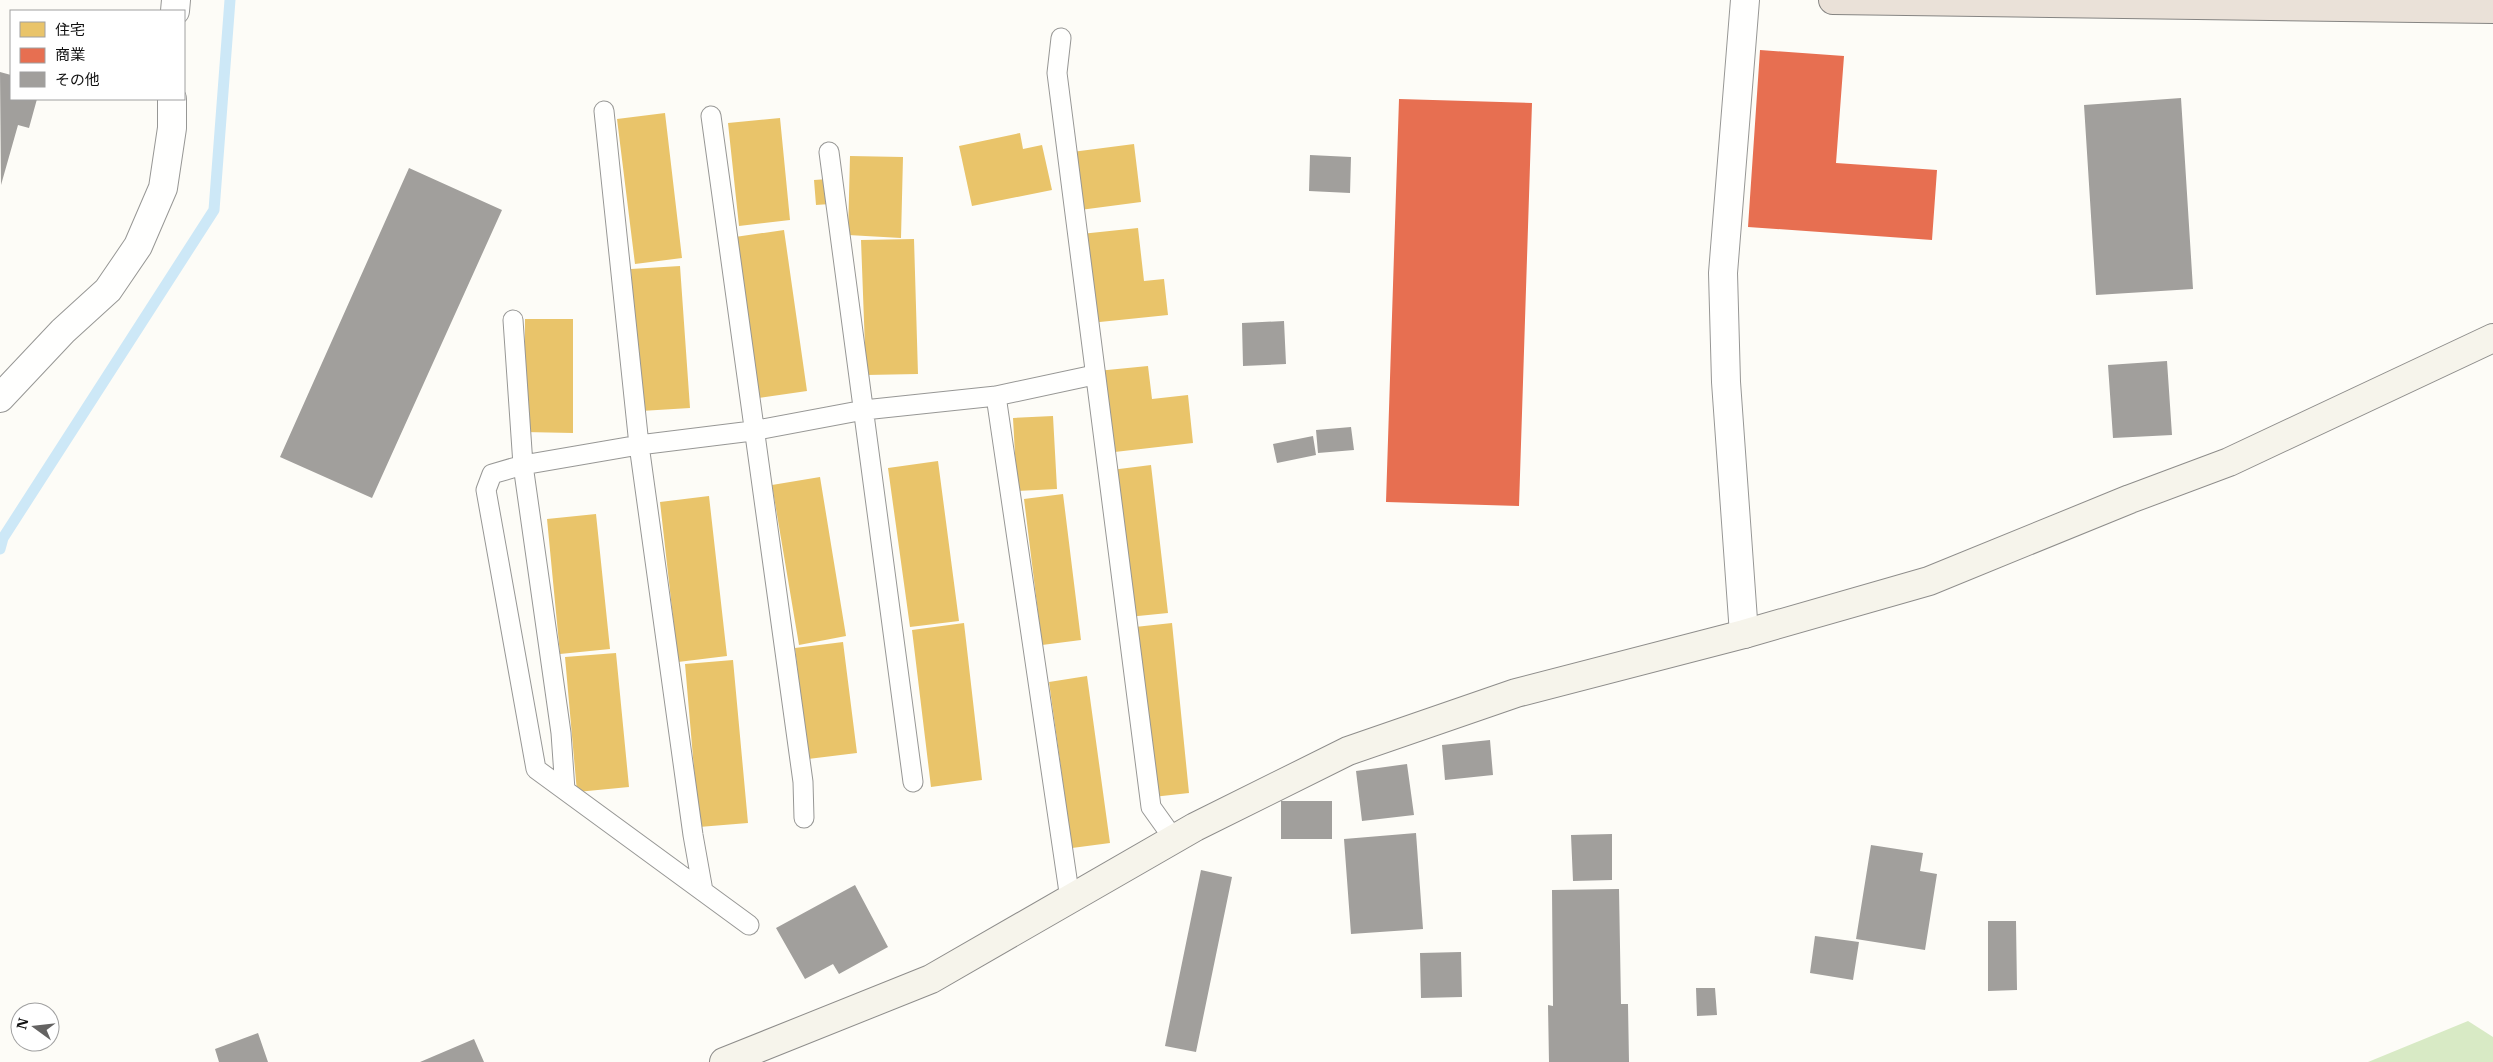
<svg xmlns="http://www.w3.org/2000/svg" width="2493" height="1062" viewBox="0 0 2493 1062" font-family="'IBM Plex Serif','Noto Sans JP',serif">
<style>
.forest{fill:#d8eac5}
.homes{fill:#e9c46a}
.shops{fill:#e76f51}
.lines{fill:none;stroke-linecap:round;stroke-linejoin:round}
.stream{stroke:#cde8f7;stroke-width:11}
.building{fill:#a19f9c}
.lane-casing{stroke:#979795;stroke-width:21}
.street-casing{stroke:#979795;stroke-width:30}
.secondary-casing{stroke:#8e8d8b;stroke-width:30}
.highway-casing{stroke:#858482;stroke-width:30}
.lane{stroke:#fffffe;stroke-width:19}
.street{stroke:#fffffe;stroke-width:28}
.secondary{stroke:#f6f4eb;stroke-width:28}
.highway{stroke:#eae1d8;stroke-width:28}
</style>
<rect width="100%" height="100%" fill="#fdfcf7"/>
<path class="forest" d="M2468 1021 2493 1037V1062H2368Z"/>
<path class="homes" d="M665 113 682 258 635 264 617 119Z
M780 118 790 220 739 226 728 123Z
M1020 133 1023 149 1042 145 1052 190 972 206 959 146Z
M1134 144 1141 202 1080 210 1072 152Z
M850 156 903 157 901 238 848 235Z
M828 179 830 204 816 205 814 180Z
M1138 228 1144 281 1164 279 1168 315 1090 323 1081 234Z
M784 230 807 391 758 398 735 237Z
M914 239 918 374 866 375 861 240Z
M680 266 690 408 641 411 631 269Z
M525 319H573V433L524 432Z
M1148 366 1152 399 1188 395 1193 443 1106 453 1097 371Z
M1053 416 1057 489 1017 491 1013 418Z
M938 461 959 621 910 627 888 468Z
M1151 465 1168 613 1128 617 1111 470Z
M820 477 846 636 799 645 772 485Z
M1063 494 1081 640 1042 645 1024 499Z
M709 496 727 656 678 662 660 502Z
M596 514 610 649 560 654 547 519Z
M964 623 982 780 931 787 912 630Z
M1172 623 1189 793 1153 797 1135 627Z
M843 642 857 753 808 759 795 648Z
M616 653 629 787 577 792 565 657Z
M733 660 748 823 699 827 685 664Z
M1087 676 1110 843 1072 848 1049 682Z"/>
<path class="shops" d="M1760 50 1844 56 1836 163 1937 170 1932 240 1748 227Z
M1399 99 1532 103 1519 506 1386 502Z"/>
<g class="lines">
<path class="stream" d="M0 549 3 538 214 210 230 0"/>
</g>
<path class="building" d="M0 72 11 75V99H37L29 128 18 125 1 185Z
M2181 98 2193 289 2096 295 2084 105Z
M1310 155 1351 157 1350 193 1309 191Z
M409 168 502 210 372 498 280 457Z
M1284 321 1286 364 1243 366 1242 323Z
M2167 361 2172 435 2113 438 2108 365Z
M1351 427 1354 450 1318 453 1316 430Z
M1313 436 1316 455 1277 463 1273 444Z
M1490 740 1493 775 1445 780 1442 745Z
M1407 764 1414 815 1362 821 1356 771Z
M1281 801H1332V839H1281Z
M1416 833 1423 929 1351 934 1344 839Z
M1612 834V880L1573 881 1571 835Z
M1871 845 1923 853 1920 871 1937 874 1925 950 1856 939Z
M1201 870 1232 877 1196 1052 1165 1046Z
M855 885 888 947 839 974 833 964 805 979 776 928Z
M1619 889 1621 1004H1628L1629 1062H1549L1548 1005 1553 1006 1552 890Z
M1988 921H2016L2017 990 1988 991Z
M1815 936 1859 942 1853 980 1810 973Z
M1461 952 1462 997 1421 998 1420 953Z
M1696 988H1715L1717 1015 1697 1016Z
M258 1033 268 1062H219L215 1049Z
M474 1039 484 1062H420Z"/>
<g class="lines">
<g class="lane-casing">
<path id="lane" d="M1061 38 1057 73 1151 807 1166 828
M604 111 639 445 693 835 703 891
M711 116 803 782 804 818
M829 152 913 782
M513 320 523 465 561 733 565 790
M996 396 1070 899
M749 925 536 769 486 490 492 474 523 465 639 445 752 431 864 410 996 396 1094 375"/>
</g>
<g class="street-casing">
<path id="street" d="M175 11 176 0
M0 398 63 331 108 290 138 246 163 188 172 128V99
M1744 634 1726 382 1723 273 1745 0"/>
</g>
<g class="secondary-casing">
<path id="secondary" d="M724 1062 931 979 1195 827 1348 751 1516 693 1744 634 1929 581 2130 499 2229 462 2493 338"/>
</g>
<g class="highway-casing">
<path id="highway" d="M1833 0 2493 9"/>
</g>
<use href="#lane" class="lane"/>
<use href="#street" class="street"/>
<use href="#secondary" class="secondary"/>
<use href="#highway" class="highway"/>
</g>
<rect x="10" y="10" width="175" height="90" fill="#ffffff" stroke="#a0a0a0"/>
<rect x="20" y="22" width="25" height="15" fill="#e9c46a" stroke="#a0a0a0"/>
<text x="55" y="35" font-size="15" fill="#111111">住宅</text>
<rect x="20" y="48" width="25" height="15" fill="#e76f51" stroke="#a0a0a0"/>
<text x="55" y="60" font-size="15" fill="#111111">商業</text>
<rect x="20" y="72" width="25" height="15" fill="#a19f9c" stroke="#a0a0a0"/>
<text x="55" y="85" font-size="15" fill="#111111">その他</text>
<g transform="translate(35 1027) rotate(285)"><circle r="24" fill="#ffffff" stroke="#a0a0a0"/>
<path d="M0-4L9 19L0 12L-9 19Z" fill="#646362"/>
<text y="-8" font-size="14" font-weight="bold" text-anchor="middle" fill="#111111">N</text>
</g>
</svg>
